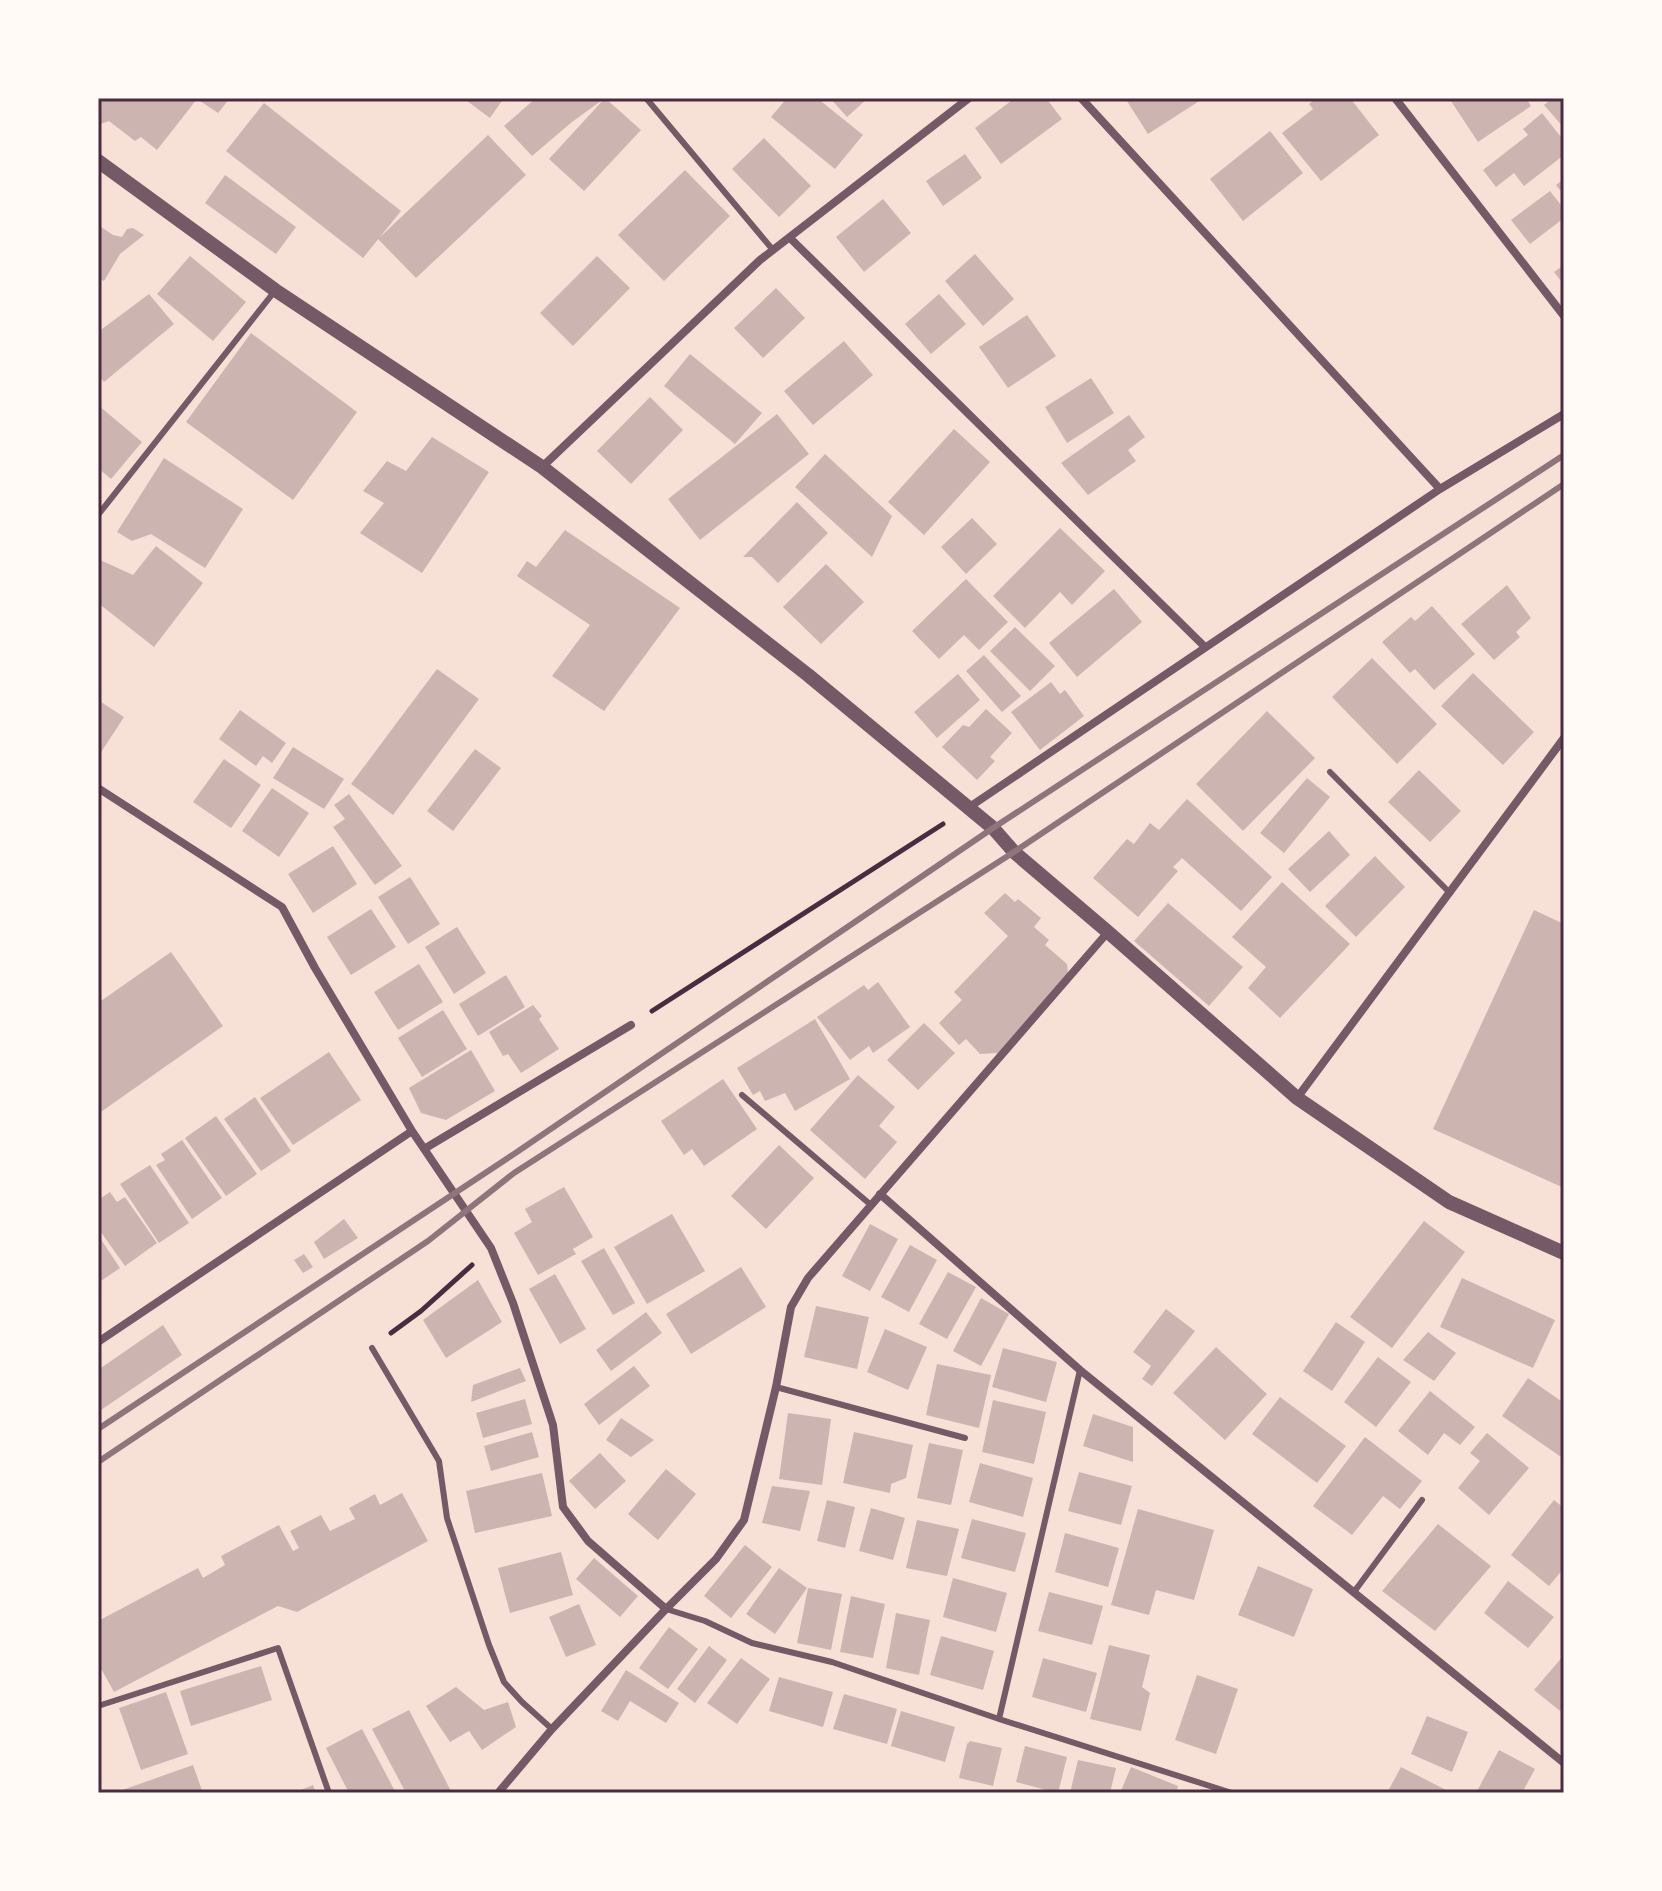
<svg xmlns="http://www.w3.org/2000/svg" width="1662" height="1891" viewBox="0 0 1662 1891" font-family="Merriweather,serif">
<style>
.building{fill:#ccb4b1}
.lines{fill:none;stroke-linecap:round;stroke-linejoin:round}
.path{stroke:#4a2c40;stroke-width:5}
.service{stroke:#755966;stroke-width:6}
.minor{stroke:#755966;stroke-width:8}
.tertiary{stroke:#755966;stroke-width:14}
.rail{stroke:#8f747c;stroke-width:6}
.neatline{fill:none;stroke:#4a2c40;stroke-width:3}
</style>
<rect width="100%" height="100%" fill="#f7e1d7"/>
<path class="building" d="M98 98H230L218 113 197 99 157 150 141 137 135 141 109 121 98 125Z
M463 98H504L490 118Z
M536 98H605L572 122 532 156 504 126Z
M605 98 641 130 584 191 549 159Z
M787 98H817L863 135 835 169 771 117Z
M830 98H868L847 117Z
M1015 98H1046L1062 119 1001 164 975 128Z
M1125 98H1204L1148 134Z
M1316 98H1350L1379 135 1321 181 1282 133 1313 109 1309 104Z
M1449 98H1526L1531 106 1478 142Z
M1553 98H1564V128L1544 105Z
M264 103 401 211 363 258 226 151Z
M1542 113 1564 141V155L1524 186 1514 173 1496 187 1483 170 1528 135 1523 129Z
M1270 131 1303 173 1243 221 1210 179Z
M488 135 526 175 416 278 378 239Z
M764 138 811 186 779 217 732 169Z
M965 154 982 178 943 206 926 181Z
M685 170 730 216 664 281 618 235Z
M225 175 296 227 276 254 205 203Z
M1564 179V195L1556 185Z
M1550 191 1564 209V218L1530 244 1511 220Z
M883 199 911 233 864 272 836 237Z
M98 225 113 235 122 237 127 229 133 228 144 235 120 254 104 281 98 278Z
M975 254 1014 299 983 326 945 281Z
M190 256 246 302 213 341 157 294Z
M597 256 630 288 573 346 540 313Z
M1564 265V285L1554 272Z
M776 288 805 318 763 358 734 328Z
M149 294 174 324 104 382 98 375V332Z
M939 294 966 324 931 354 905 324Z
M1027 315 1056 356 1008 388 979 347Z
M251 333 357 412 293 500 186 422Z
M844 341 873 375 813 425 784 391Z
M690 354 762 413 735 444 664 386Z
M1091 378 1114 413 1067 443 1045 407Z
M650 397 683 430 631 484 597 451Z
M98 405 142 442 111 479 98 468Z
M777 414 809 454 700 540 668 499Z
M1129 415 1145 437 1128 450 1136 461 1088 495 1061 463Z
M954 429 990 462 924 535 888 502Z
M432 437 489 472 422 573 360 533 384 503 363 491 387 461 406 471Z
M825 454 892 516 872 557 795 487Z
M164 458 243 509 205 568 151 534 132 541 117 532Z
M797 502 828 533 778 583 752 557H743Z
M972 518 997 544 966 574 941 547Z
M1060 528 1105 571 1072 605 1060 592 1025 628 993 596Z
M565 530 680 608 604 711 552 676 590 625 517 576 527 561 536 567Z
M156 546 203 583 154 647 98 603V559L133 575Z
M826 564 864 602 821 644 783 607Z
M966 579 1008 622 979 650 964 635 939 659 912 631Z
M1507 585 1531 618 1516 632 1520 637 1494 660 1461 624Z
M1114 589 1142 622 1077 677 1049 643Z
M1432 606 1475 654 1434 690 1415 669 1410 673 1382 642 1411 617 1415 621Z
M1015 627 1055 666 1030 691 990 651Z
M984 655 1021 696 1002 712 966 671Z
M1372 658 1437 724 1397 764 1332 697Z
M437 669 479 699 393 815 351 784Z
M1473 673 1534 732 1503 765 1441 706Z
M958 674 980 700 937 738 914 712Z
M1051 682 1060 694 1065 690 1084 716 1040 750 1011 712Z
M98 700 124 717 98 757Z
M986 709 1012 733 990 757 995 761 977 780 942 747 963 725 969 727Z
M240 710 286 743 272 763 263 756 256 766 219 739Z
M1267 711 1315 758 1243 831 1196 784Z
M293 747 344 779 324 809 273 778Z
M475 749 501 768 453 831 427 811Z
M224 759 261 785 231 828 193 802Z
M1419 770 1461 811 1430 842 1388 802Z
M1307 778 1330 797 1284 853 1260 833Z
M272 788 309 813 279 857 242 831Z
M349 794 402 866 375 885 333 827 345 819 334 805Z
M1187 799 1272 877 1241 911 1182 858 1173 867 1178 871 1138 917 1093 878 1127 839 1134 844 1150 823 1159 830Z
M1329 831 1350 855 1310 892 1288 869Z
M333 846 357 884 313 913 288 874Z
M1375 856 1405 887 1356 937 1325 906Z
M410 877 440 924 408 944 378 897Z
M1282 882 1350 944 1280 1018 1248 988 1266 967 1232 937Z
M1005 893 1015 902 1018 899 1041 918 1034 927 1049 940 1045 945 1067 964 1068 973 998 1053 980 1054 966 1039 959 1045 939 1023 962 1000 954 992 1008 936 984 913Z
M1168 903 1243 967 1209 1006 1134 941Z
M371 909 396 947 351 975 327 937Z
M1534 910 1564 924V1188L1433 1129Z
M457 927 486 973 454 994 425 947Z
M171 952 223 1026 98 1114V1003Z
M419 964 443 1002 398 1030 374 992Z
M506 975 525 1007 478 1036 459 1004Z
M878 982 910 1027 873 1053 869 1046 850 1060 817 1017 864 985 868 990Z
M533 1005 542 1016 539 1019 559 1049 521 1073 508 1054 503 1056 489 1032Z
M443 1010 467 1049 422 1077 398 1038Z
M815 1019 850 1079 795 1111 785 1093 765 1101 760 1091 753 1095 737 1068Z
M924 1023 955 1053 918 1090 887 1060Z
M471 1050 495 1091 446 1120 421 1113 409 1088Z
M329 1052 361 1100 293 1145 260 1098Z
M858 1075 895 1107 879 1126 897 1142 865 1179 810 1130Z
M723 1079 757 1129 704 1166 692 1149 684 1155 661 1121Z
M255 1097 291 1151 261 1171 224 1119Z
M216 1116 257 1174 226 1196 185 1138Z
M182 1140 222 1198 192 1219 156 1165 165 1160 161 1154Z
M779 1145 814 1178 766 1229 731 1196Z
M150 1165 189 1223 159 1243 120 1184Z
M564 1187 593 1237 573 1249 576 1254 538 1275 514 1233 532 1222 525 1209Z
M110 1192 117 1202 125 1197 157 1243 125 1266 98 1228V1200Z
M672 1214 705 1271 647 1304 614 1247Z
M344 1219 358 1238 324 1259 314 1242Z
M1424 1221 1465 1252 1392 1348 1350 1317Z
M870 1224 898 1239 870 1291 842 1276Z
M98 1235 120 1268 98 1283Z
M910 1245 937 1260 909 1312 881 1297Z
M604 1248 635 1303 613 1315 581 1261Z
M304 1254 313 1267 303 1273 294 1260Z
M741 1267 766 1307 691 1354 666 1314Z
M948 1272 976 1287 947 1339 919 1324Z
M555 1274 586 1329 560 1344 529 1289Z
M1462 1278 1555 1320 1533 1368 1440 1327Z
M478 1280 502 1322 446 1358 423 1320Z
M981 1298 1009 1314 981 1366 953 1351Z
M816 1306 869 1317 857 1369 804 1357Z
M1166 1309 1195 1331 1152 1386 1142 1379 1151 1366 1133 1352Z
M646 1312 662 1333 611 1371 596 1350Z
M1336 1322 1365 1342 1332 1391 1303 1371Z
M163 1325 182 1355 98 1412V1370Z
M885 1329 927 1347 908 1390 867 1372Z
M1428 1332 1456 1353 1434 1381 1403 1360Z
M1216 1347 1267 1394 1225 1440 1173 1393Z
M1003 1348 1057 1362 1046 1402 992 1387Z
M1378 1357 1411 1382 1376 1427 1344 1402Z
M937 1364 991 1375 979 1428 926 1415Z
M634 1366 650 1386 599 1425 584 1404Z
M520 1368 526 1381 471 1402 473 1385Z
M1528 1378 1564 1403V1459L1502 1416Z
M1430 1391 1475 1427 1460 1445 1444 1433 1428 1455 1398 1431Z
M1280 1397 1346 1446 1317 1483 1252 1434Z
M525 1399 532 1424 483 1438 476 1413Z
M993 1400 1046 1412 1034 1464 982 1452Z
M788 1413 831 1419 822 1485 779 1479Z
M1093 1414 1133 1427V1462L1083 1446Z
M621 1418 654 1440 631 1457 606 1440Z
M532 1432 539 1457 491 1471 484 1446Z
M854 1432 913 1445 906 1478 891 1484 890 1493 843 1483Z
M1487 1433 1529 1468 1489 1515 1458 1488 1480 1461 1470 1453Z
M1365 1437 1422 1481 1400 1509 1383 1496 1352 1535 1313 1506Z
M929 1443 963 1450 951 1505 917 1498Z
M600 1453 626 1481 595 1509 569 1481Z
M980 1463 1033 1478 1023 1517 969 1502Z
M666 1469 696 1494 658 1540 628 1514Z
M1079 1472 1132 1486 1121 1525 1068 1511Z
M542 1473 552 1516 475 1533 466 1491Z
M772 1486 810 1491 800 1531 762 1523Z
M402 1493 428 1541 297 1612 278 1606 114 1692 98 1663V1621L198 1568 203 1578 225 1565 221 1556 279 1525 293 1551 299 1548 290 1531 321 1515 330 1531 355 1519 349 1508 375 1494 380 1505Z
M827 1500 855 1507 845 1548 817 1541Z
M1554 1500 1564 1508V1568L1549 1586 1511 1555Z
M871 1508 905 1518 893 1560 859 1551Z
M1138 1509 1214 1530 1194 1600 1156 1590 1149 1615 1111 1605Z
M972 1519 1026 1533 1015 1572 961 1558Z
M917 1520 959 1529 947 1576 906 1568Z
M1438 1524 1491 1566 1435 1631 1382 1591Z
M1065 1533 1119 1548 1108 1587 1055 1572Z
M745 1545 772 1567 731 1618 704 1596Z
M561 1552 573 1595 510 1613 498 1568Z
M594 1558 638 1596 620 1617 576 1579Z
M1258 1566 1313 1589 1294 1637 1238 1615Z
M779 1568 807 1588 775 1634 746 1614Z
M953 1578 1007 1593 996 1632 943 1617Z
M1508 1581 1554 1617 1528 1648 1484 1613Z
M808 1588 842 1594 831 1650 797 1643Z
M1049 1592 1103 1606 1092 1645 1038 1631Z
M851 1596 885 1604 873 1658 840 1652Z
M579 1604 596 1645 566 1657 549 1617Z
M896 1613 930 1620 919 1675 886 1668Z
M669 1627 698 1649 668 1689 639 1668Z
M941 1636 994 1651 983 1690 930 1675Z
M1109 1645 1150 1655 1142 1687 1150 1693 1141 1731 1090 1719Z
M709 1646 727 1660 695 1703 677 1689Z
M1564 1655V1714L1534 1690Z
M741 1658 770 1679 737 1724 707 1703Z
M1043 1658 1097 1673 1086 1712 1032 1697Z
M261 1666 272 1700 191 1726 180 1691Z
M626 1670 679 1703 666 1723 630 1701 618 1721 601 1711Z
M1197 1675 1238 1689 1216 1754 1175 1740Z
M779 1677 833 1692 823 1727 769 1711Z
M456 1687 484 1710 508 1702 516 1727 482 1750 469 1731 450 1742 426 1706Z
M166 1692 188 1754 141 1770 119 1708Z
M844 1694 897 1709 887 1744 833 1729Z
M409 1710 452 1793H406L372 1729Z
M901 1711 955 1727 945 1762 891 1746Z
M1427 1716 1468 1732 1452 1772 1411 1754Z
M362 1729 396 1793H349L326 1748Z
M970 1741 1002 1748 993 1786 959 1778 967 1744Z
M1025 1746 1067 1757 1058 1793 1016 1782Z
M1499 1750 1535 1769 1522 1793H1476Z
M1078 1760 1116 1768 1110 1793H1070Z
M193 1765 203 1793H114Z
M1131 1767 1178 1786 1176 1793H1120Z
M1401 1767 1452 1793H1387Z
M313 1785 316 1793H294Z"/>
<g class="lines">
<path class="path" d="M652 1011 943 824
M391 1333 421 1311 472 1265"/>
<path class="service" d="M646 98 773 250
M98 515 274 292
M1330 772 1450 893
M742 1095 871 1205
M372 1348 439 1461 447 1518 489 1645 504 1682 522 1702 552 1729
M776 1387 965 1438
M1354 1592 1422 1500
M666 1609 705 1621 752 1643 832 1662 999 1719 1232 1793
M98 1706 278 1648 329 1793
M999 1719 1080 1370"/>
<path class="minor" d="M1081 98 1440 489
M1395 98 1564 316
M790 238 1205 647
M542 467 760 260 969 98
M98 788 282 907 315 968 412 1131 491 1248 513 1303 553 1425 563 1507 588 1541 666 1609
M968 808 1440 489 1564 414
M1297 1098 1564 738
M424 1149 631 1025
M880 1194 1080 1370 1564 1763
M98 1342 412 1131
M498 1793 552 1729 666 1609 716 1559 744 1520 776 1387 791 1307 808 1278 1108 932"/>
<path class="tertiary" d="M98 161 275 290 542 467 808 675 993 828 1014 852 1108 932 1297 1098 1449 1202 1564 1253"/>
<path class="rail" d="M98 1429 514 1154 993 828 1564 455
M98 1462 428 1241 514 1173 1014 852 1564 484"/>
</g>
<rect width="1662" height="1891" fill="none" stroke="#fffaf5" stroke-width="200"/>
<rect x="100" y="100" width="1462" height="1691" class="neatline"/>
</svg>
